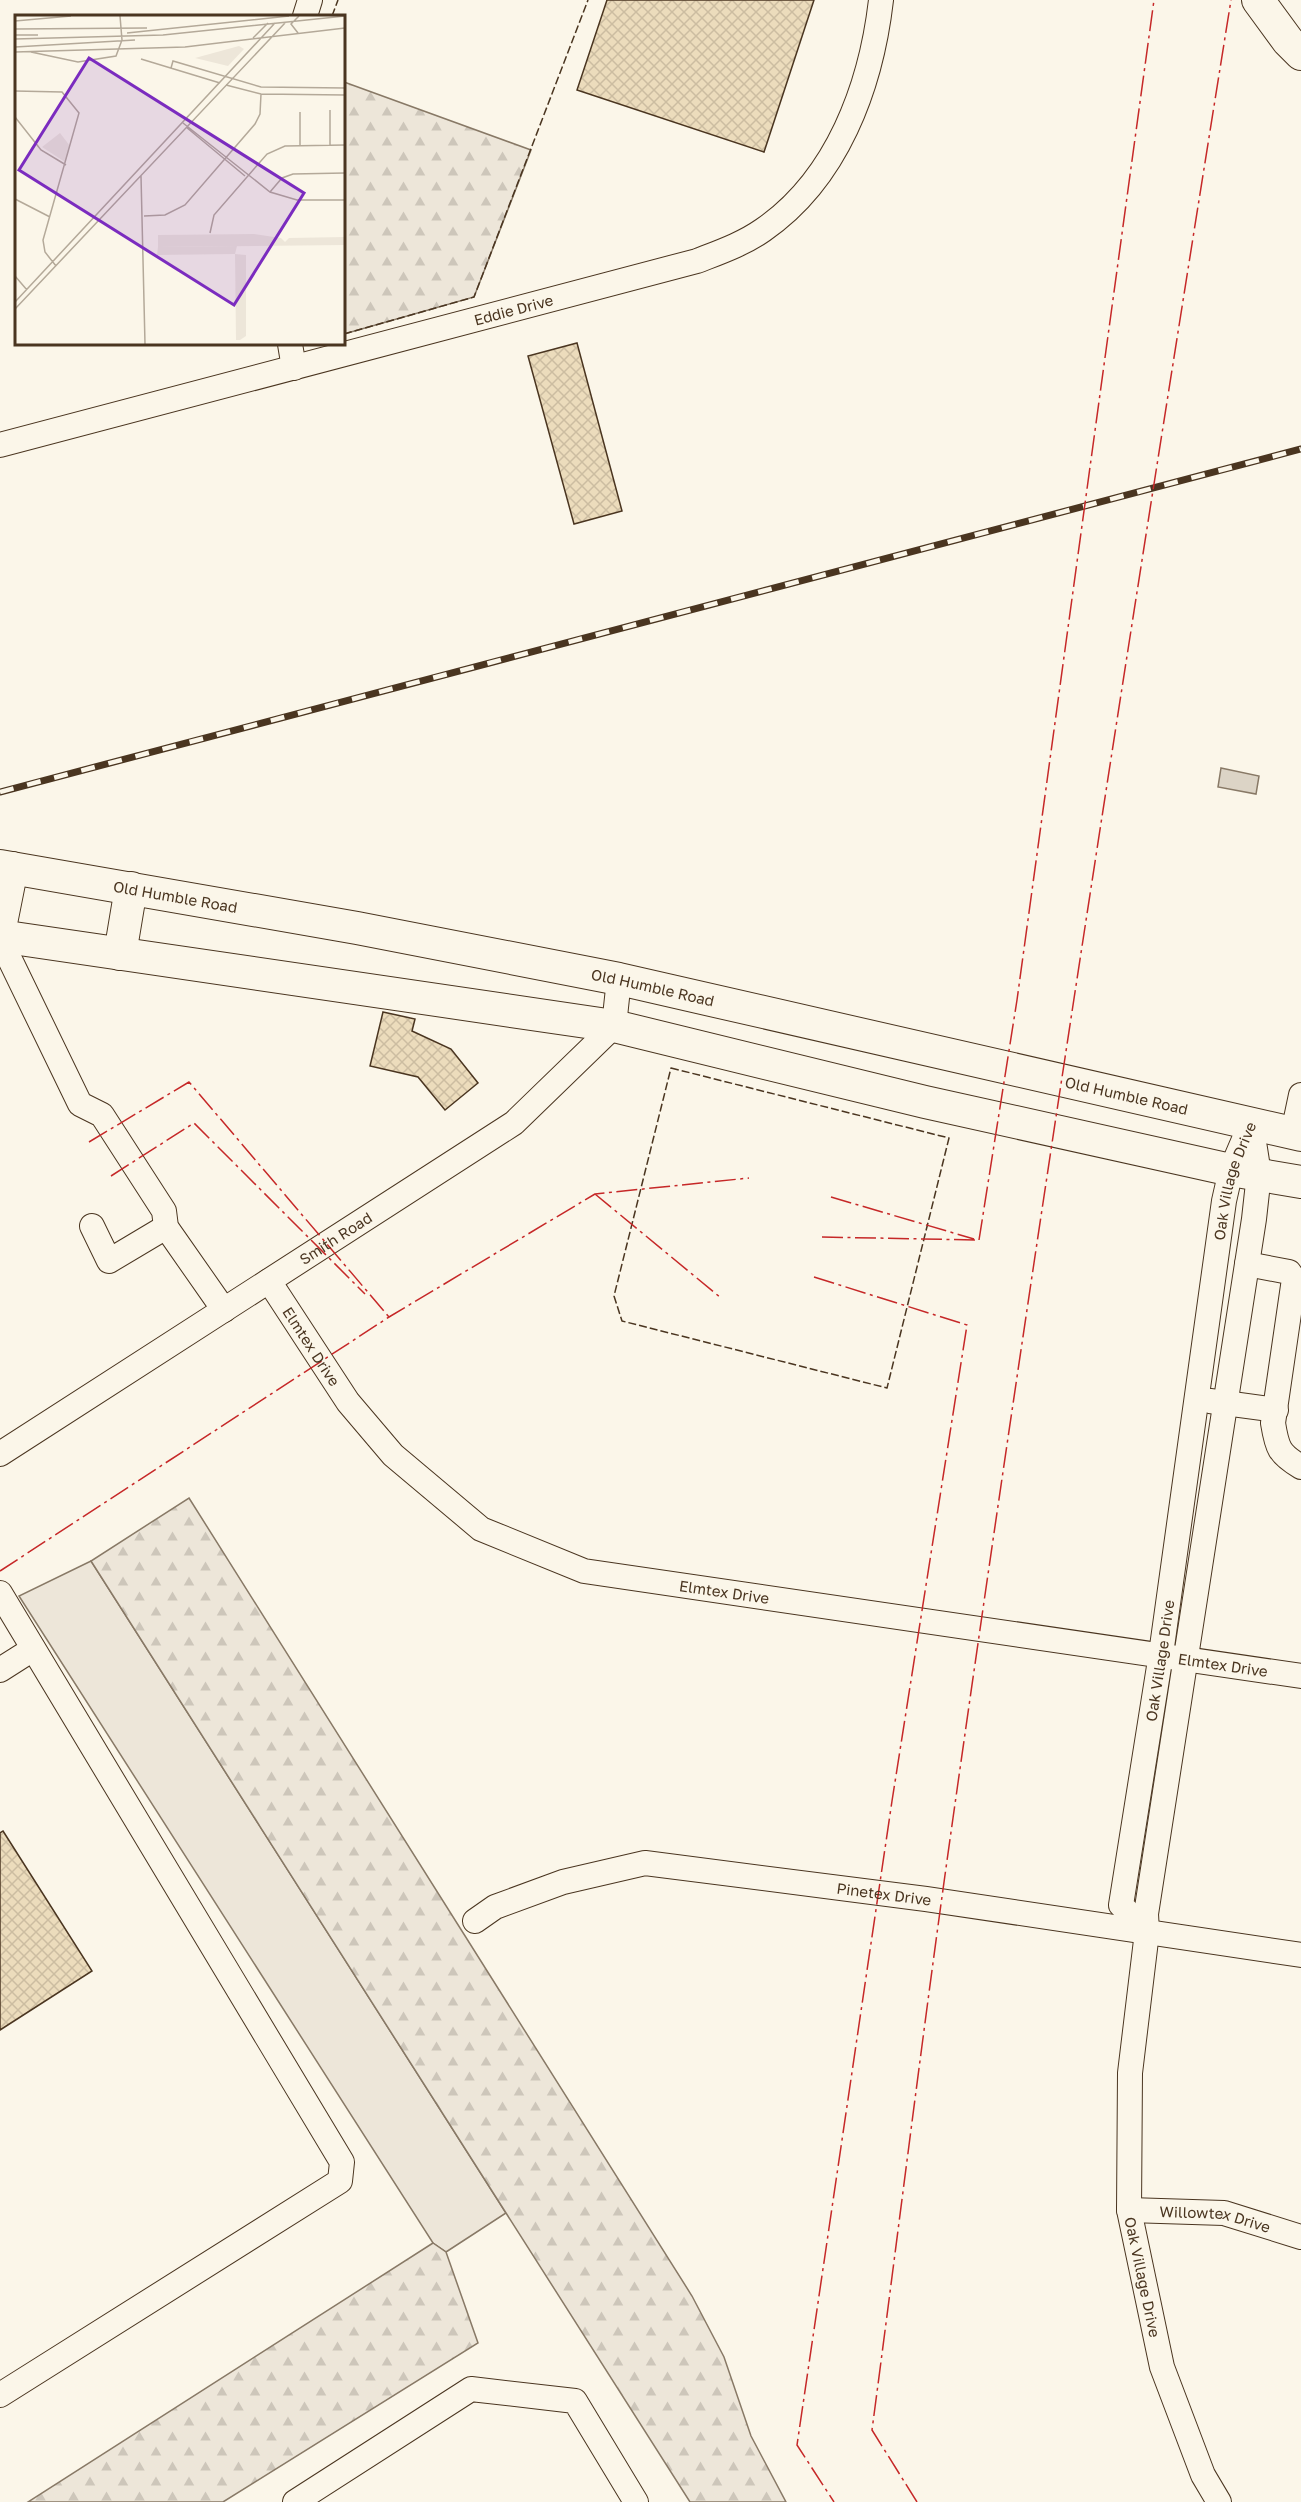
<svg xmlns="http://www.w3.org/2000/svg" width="1301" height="2502" viewBox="0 0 1301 2502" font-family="'Golos Text',sans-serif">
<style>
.green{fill:#ede6d9;stroke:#887966;stroke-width:1.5}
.forest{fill:url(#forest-firs);stroke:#887966;stroke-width:1.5}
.water{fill:#dcd4c6;stroke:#887966;stroke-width:1.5}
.building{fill:url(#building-cross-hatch);stroke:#4a3520;stroke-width:1.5}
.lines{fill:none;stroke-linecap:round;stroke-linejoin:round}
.minor-casing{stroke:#4a3520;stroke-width:26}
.major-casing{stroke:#4a3520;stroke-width:34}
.minor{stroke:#fbf6e9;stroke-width:24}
.major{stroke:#fbf6e9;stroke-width:32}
.rail-casing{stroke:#4a3520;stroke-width:7}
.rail{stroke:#fbf6e9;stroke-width:4.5;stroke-dasharray:14;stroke-linecap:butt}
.fence{stroke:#4a3520;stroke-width:1.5;stroke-dasharray:8 3;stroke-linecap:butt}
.power{stroke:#c62828;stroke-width:1.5;stroke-dasharray:21 4.5 3 4.5;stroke-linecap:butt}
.labels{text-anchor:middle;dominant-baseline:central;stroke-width:4.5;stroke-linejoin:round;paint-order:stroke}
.street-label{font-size:15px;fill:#4a3520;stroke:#fbf6e9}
.inset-road{fill:none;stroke:#b4a999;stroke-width:1.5}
.view{fill:#7b2cbf;fill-opacity:0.15;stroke:#7b2cbf;stroke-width:3}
.inset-edge{fill:none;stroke:#4a3520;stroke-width:3}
</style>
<defs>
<pattern id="forest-firs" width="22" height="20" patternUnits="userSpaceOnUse" patternTransform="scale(1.5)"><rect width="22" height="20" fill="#ede6d9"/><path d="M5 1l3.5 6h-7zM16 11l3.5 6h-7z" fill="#cdc6ba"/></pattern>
<pattern id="building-cross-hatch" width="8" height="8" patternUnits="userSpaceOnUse" patternTransform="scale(1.5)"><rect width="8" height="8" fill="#ecdcbc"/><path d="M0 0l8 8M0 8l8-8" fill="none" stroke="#ccbda1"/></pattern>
</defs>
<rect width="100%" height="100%" fill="#fbf6e9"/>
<path class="green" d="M91 1561 506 2213 446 2252 433 2243 19 1596Z"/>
<path class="forest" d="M344 82 531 150 474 297 344 334Z
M189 1498 692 2296 724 2357 751 2436 786 2502H690L91 1561Z
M433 2243 446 2252 478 2343 223 2502H28Z"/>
<path class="water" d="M1221 768 1259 776 1256 794 1218 787Z"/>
<path class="building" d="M607 0H814L764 152 577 90Z
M577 343 622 511 574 524 528 356Z
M383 1012 415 1019 412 1031 451 1049 478 1083 445 1110 418 1077 370 1066Z
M3 1831 92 1971 0 2030V1833Z"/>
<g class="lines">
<g class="minor-casing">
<g id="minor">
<path d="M305 16 310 0"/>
<path d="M290 344 294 368"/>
<path id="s1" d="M0 445 697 261C720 252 743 244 763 230 837 179 871 87 881 0"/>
<path d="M0 939 80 1104 102 1115 164 1211 166 1227 224 1310"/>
<path d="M1293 1133 1301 1095"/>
<path d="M92 1226 109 1261 166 1227"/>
<path d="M1247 1264 1289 1272 1294 1279 1273 1423C1277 1448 1279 1454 1301 1467"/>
<path id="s2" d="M269 1281 348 1402 393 1455 481 1529 584 1571 1301 1676"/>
<path d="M1210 1401 1276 1410"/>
<path id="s3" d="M0 1454 514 1123 614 1026 619 979"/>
<path d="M0 1593 342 2162 340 2181 0 2395"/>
<path d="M0 1670 33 1649"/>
<path id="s4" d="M475 1921 495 1907 563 1882 645 1863 926 1899 1301 1955"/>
<path id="s5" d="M1147 1932 1121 1905 1161 1654 1224 1201 1231 1170 1251 1123"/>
<path id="s6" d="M1129 2210 1224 2213 1301 2237"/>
<path d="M295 2502 471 2389 575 2401 636 2502"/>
<path d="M1219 2502 1203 2475 1162 2367 1129 2210 1130 2073 1147 1932 1146 1914 1254 1219 1259 1174 1251 1123"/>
</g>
</g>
<g class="major-casing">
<g id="major">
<path d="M1258 0 1288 41 1301 54"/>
<path id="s7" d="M0 866 357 928 619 979 1301 1135"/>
<path d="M0 928 12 868"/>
<path d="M0 936 614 1026 925 1102 1231 1170 1301 1182"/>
<path d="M120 954 131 888"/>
</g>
</g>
<use href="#minor" class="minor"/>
<use href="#major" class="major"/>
<g class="rail-casing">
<path id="rail" d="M0 792 1301 449"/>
</g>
<use href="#rail" class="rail"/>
<path class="fence" d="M332 16 338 0
M344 334 474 297 588 0
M671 1068 949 1138 887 1388 622 1321 614 1296Z"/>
<path class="power" d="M89 1142 189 1082 389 1317
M111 1176 194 1123 365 1294
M595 1194 721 1298
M831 1197 974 1239
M822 1237 979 1240
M979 1240 1017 1000 1154 0
M814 1277 967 1325 892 1801 797 2445 834 2502
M0 1571 389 1317 595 1194 749 1178
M917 2502 872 2430C899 2226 924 2022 953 1818 1039 1211 1134 605 1231 0"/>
</g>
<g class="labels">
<g class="street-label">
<text stroke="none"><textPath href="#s1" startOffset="531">Eddie Drive</textPath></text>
<text stroke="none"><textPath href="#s7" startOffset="178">Old Humble Road</textPath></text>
<text stroke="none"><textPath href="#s7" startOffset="664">Old Humble Road</textPath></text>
<text stroke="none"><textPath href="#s7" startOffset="1150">Old Humble Road</textPath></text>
<text stroke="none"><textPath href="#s5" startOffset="771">Oak Village Drive</textPath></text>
<text stroke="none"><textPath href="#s3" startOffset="399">Smith Road</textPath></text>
<text stroke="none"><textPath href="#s2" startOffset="78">Elmtex Drive</textPath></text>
<text stroke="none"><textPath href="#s2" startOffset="582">Elmtex Drive</textPath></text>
<text stroke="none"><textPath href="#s5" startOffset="285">Oak Village Drive</textPath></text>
<text stroke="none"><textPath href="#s2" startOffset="1086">Elmtex Drive</textPath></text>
<text stroke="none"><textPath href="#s4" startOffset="422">Pinetex Drive</textPath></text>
<text stroke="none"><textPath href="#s6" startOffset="87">Willowtex Drive</textPath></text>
<text transform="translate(1143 2277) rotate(78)">Oak Village Drive</text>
</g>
</g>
<g transform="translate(15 15)">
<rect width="330" height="330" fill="#fbf6e9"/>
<path d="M222 231 220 239 142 240 143 232Z" fill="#ede6d9"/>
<path d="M224 31 229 34 213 51 180 43ZM45 118 55 131 50 147 27 132ZM239 219 266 223 270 227 274 223 330 222V230L143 232V220ZM220 239 231 240V321L225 325H221Z" fill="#ede6d9"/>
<path class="inset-road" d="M0 6 56 1M0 14 132 13M112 18 274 1M283 18 276 9 284 1M0 20H23M238 23 253 8M0 24 148 20 330 1M0 32 120 25M0 37 170 32 330 13M16 37 63 47 101 41 107 25 105 1M126 44 205 68M156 53 158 46 246 72 330 73M211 70 246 79 330 80M0 76 47 77 64 98 28 225 30 237 41 251M315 95V130M285 97V130M0 102 26 135 51 150M168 108 255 177 282 185H330M171 112 230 161M126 161 130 329M255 177 267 163 278 159 330 158M0 184 35 202M129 201 150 200 170 190 240 109 245 99 246 79M195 218 199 200 252 139 270 131 330 130M0 261 12 275M0 287 260 8M0 294 270 8"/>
<path class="view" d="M74 43 289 178 219 290 4 155Z"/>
<rect width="330" height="330" class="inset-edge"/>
</g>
</svg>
